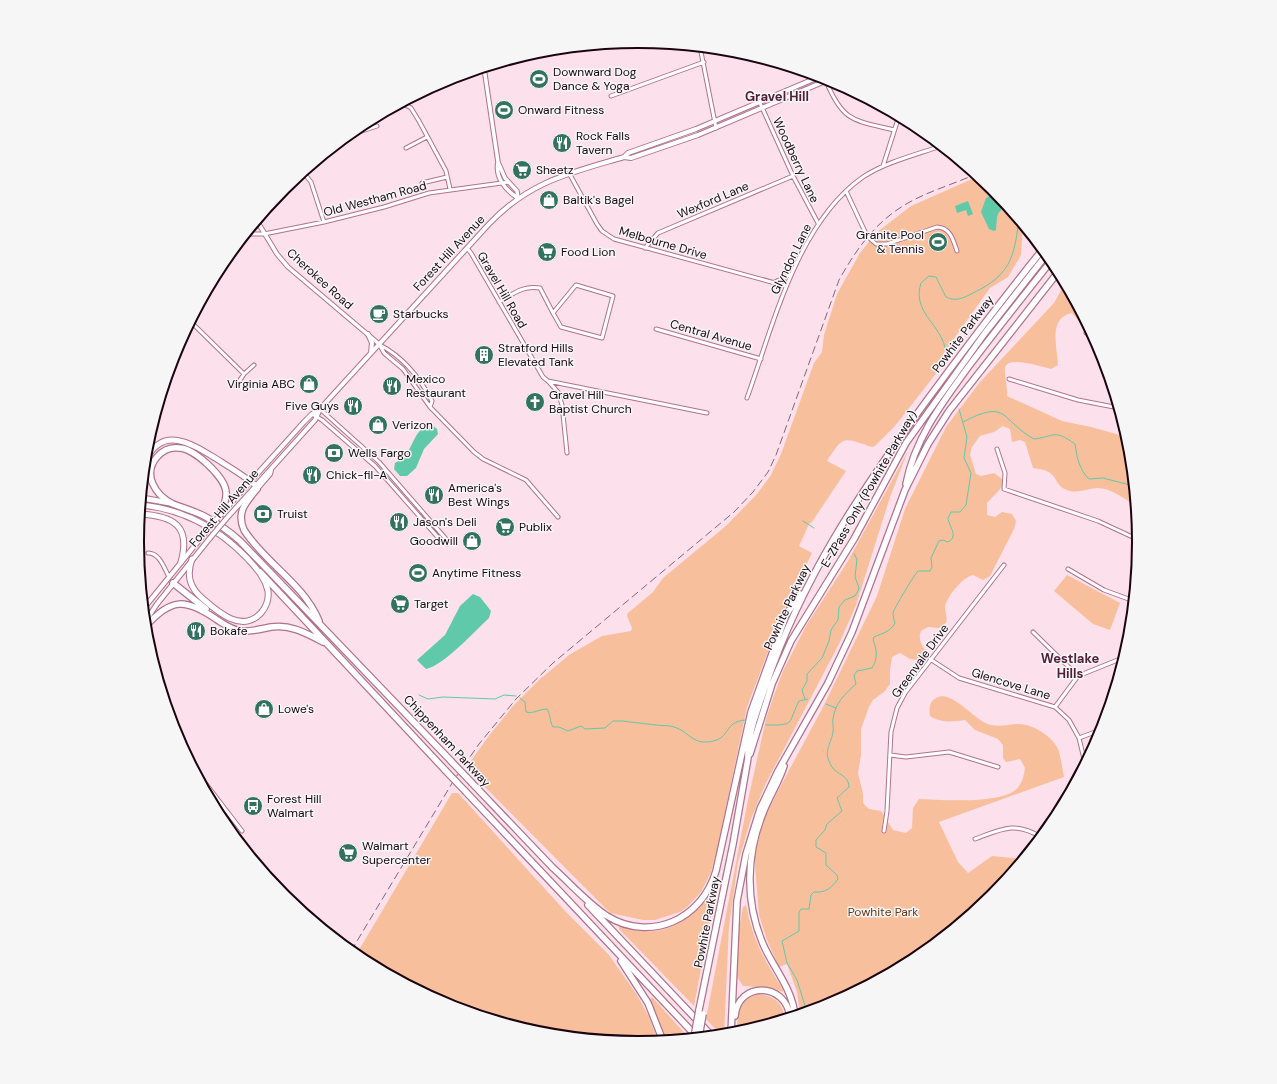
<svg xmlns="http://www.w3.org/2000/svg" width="1277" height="1084" viewBox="0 0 1277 1084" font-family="'DM Sans',sans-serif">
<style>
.green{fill:#f8bf9d}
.water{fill:#60c9aa}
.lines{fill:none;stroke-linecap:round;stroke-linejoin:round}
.stream{stroke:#60c9aa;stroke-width:1}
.minor-casing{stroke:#b1728e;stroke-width:5}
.tertiary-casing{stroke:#b1728e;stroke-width:5.5}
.secondary-casing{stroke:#b1728e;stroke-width:6}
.trunk-casing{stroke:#b1728e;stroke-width:7}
.motorway-casing{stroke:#b1728e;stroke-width:8}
.minor{stroke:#fff;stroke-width:3}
.tertiary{stroke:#fff;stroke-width:3.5}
.secondary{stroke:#fff;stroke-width:4}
.trunk{stroke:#fff;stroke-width:5}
.motorway{stroke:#fff;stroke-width:5.5}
.rail{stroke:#826974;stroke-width:1;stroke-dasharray:8 4;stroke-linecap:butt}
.secondary-bridge-casing{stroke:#b1728e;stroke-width:6;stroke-linecap:butt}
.motorway-bridge-casing{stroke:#b1728e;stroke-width:8;stroke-linecap:butt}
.secondary-bridge{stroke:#fff;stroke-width:4}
.motorway-bridge{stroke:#fff;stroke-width:5.5}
.labels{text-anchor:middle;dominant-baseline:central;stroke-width:3;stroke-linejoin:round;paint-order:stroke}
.poi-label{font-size:12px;fill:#1a050f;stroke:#f6f6f6;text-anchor:start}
.street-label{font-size:12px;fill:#1a050f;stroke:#f6f6f6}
.park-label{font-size:12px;fill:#683716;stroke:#f6f6f6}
.neighbourhood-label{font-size:13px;font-weight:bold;fill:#531e39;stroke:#f6f6f6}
.rim{fill:none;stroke:#1a050f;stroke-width:2}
</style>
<rect width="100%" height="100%" fill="#fce0eb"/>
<path class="green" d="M979 176 993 188 1023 225 1021 255 1008 277 990 288 943 354 942 363 938 371 895 426 875 446 872 447C844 438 844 434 827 461L846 471 812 522 809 524 799 546 812 553 783 612 747 707 717 850 711 872 701 892 687 907 680 912 655 920H643L610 913 466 768 488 737 513 706 539 680 569 655 602 636 631 631 632 628 627 616 628 613 653 592 663 578 727 525 757 494 771 475 781 454 814 363 822 352 824 335 837 294 860 253 876 233 911 206Z
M1065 283 1090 328 1081 324 1072 313C1048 318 1057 346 1058 365L1051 369C1042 367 1007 355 1005 368 1004 378 1008 387 1007 396L1062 421 1091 427 1127 437 1130 444 1127 467 1133 474 1136 506C1125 499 1111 488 1097 488 1086 489 1077 494 1067 490 1050 483 1062 471 1033 468L1025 442 1020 440 1012 442 1010 429 1003 426 994 432 980 436 972 447 970 455 976 474 981 476 994 473 1002 479V487L987 503V515L995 517 1002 512 1012 514 1016 521 1014 529 990 576 983 580 973 575C963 577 947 596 945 607 945 613 948 618 946 623L939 628 928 627 921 631C918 639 921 644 925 650L923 656 918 660 910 659 900 653 892 657 890 670V684L885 691 873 700 869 707 861 729V755L858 773 863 794V803L869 809 881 811 893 830 906 833 912 828 913 808 919 799C940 800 1007 805 1019 786 1023 781 1024 774 1025 768L1020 759 1006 762 1003 758V745L998 739 975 730 965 720C953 722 940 723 930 716 929 709 929 702 936 698 952 688 975 722 991 725 1000 727 1010 724 1019 724 1032 724 1050 735 1057 747 1061 755 1062 768 1064 777L939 822 958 862 968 873 992 856 1023 859 993 896 917 959 830 1005 800 1014 797 992 787 964 779 967 767 940 759 915 754 853 764 817 823 707 877 596 905 509 946 427 980 382 1054 303Z
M908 451 890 497 856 605 839 644 765 785 751 819 738 862 729 926 724 1035H721L706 1019 748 800 766 719 774 695 783 671 806 626 848 561Z
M1067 575 1120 603 1110 630 1093 624 1054 591Z
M452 793H458L565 911 609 955 637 995 649 1017 658 1041 638 1043 541 1033 447 1005 356 955Z
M710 897 714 899 694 1006 619 929V926H622C648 936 670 932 692 914 698 909 704 902 710 897Z
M746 905C752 938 765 962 783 989V992L772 988 743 986 737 977 738 935 743 907Z
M759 994C774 996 783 1003 785 1019L736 1033C738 1016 739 998 759 994Z
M652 997 688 1037 687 1038 667 1040 650 999Z"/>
<path class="water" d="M997 193 1007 205C994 215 998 216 996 230L994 231 989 229 981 212 986 198Z
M968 201 973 214 968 216 966 210 957 213 955 206Z
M432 425 437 429 438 434 424 449 416 468 407 476H400L394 469 395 463C416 454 410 428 432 425Z
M473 594 480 597 491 611 489 618C475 631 443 666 426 669L417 660 445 635 460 606Z"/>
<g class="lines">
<path class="stream" d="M948 360C946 353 945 345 942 339 933 320 913 308 921 283L929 276 936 277 946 297C955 302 964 298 973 293 1010 275 1014 259 1019 219
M963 422C1009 398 1000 420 1034 439 1056 436 1054 429 1075 444 1077 458 1079 469 1089 479L1103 478 1134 486
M803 521 814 528
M419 695 428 699 443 697 495 699 504 695 516 696
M520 698 525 702 526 712C534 714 539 709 547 709 551 715 549 720 553 727H559L568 731 581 726 585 729 605 728 613 721H622C633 722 645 724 656 725 662 726 669 725 674 727 690 732 693 746 713 741 730 738 724 722 745 720
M805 699 802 690 807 681V674L822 658 829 641 831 630 838 620 839 607 845 600 855 596 858 591 859 588 855 577 857 559 854 554
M826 704 836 708
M766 725C796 725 787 725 799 701L808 699
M807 1012 797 980 787 963 782 941 799 931V912L801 909H809L811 895 814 892C826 893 831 888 838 879L837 875 826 865V853L816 847V840L825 830 827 824 842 811 837 798 849 787C849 775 837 775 832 767 822 751 831 745 833 732 834 728 832 723 833 719 835 703 845 694 856 684L854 675 857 671 872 668C878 659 877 649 873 640L874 637C883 633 890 632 895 623 894 620 893 616 893 613 893 610 916 572 918 571H930L932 567 931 558 939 541 943 540 948 542C959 536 949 527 948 518L951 512H960L966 505 971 473 964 458 967 437 959 409"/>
<g class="minor-casing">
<path id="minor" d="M700 47 716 128
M826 81C843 122 853 120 894 130
M611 96 704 62
M402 103 411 108 419 121 446 171 450 189
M760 103 793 176 818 223
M347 136 377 126
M406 148 427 137
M883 166 899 116
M303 172 311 182 324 222
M569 173 597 224 602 231 614 239 786 286
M422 183 447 177
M846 191 867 236 876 244H887L937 227C951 228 953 240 957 251
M247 234H264L324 222 384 207 429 193 509 182
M467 248 471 253 543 377 548 381 707 413
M645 248 658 233 793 176
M773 283 791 274
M576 285 613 296 602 338 561 327 553 313Z
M499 302C513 294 523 285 540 288L553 313
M191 322 244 374
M656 329 761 359
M1086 333 1091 332
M379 344 384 353 403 369 430 407 474 452 483 459 526 480 558 517
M380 345C403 357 420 378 432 401L430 407
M1009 379 1078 400 1119 408
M548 381 558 392 562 405 567 453
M236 386 244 374 254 365
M747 398C773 326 797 223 863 177 886 162 915 155 941 146
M320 409 379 462 446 539 447 544
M312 414 322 420 375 466 442 542 447 544
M997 449 1005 473 1004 489 1098 521 1139 540
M148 553C160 553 164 568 169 577
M1068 569 1104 590 1134 601
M1033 632 1078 676
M930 659 959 678 1055 707 1069 720 1079 738 1084 759
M1055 707 1078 676 1125 657
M1079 738 1103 729
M890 755 906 757 949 752 998 767
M193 767 242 831
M884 831 887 811 891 732 897 708 905 693 1004 565
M975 839C1002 829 1014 821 1041 837"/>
</g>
<g class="tertiary-casing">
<path id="tertiary" d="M484 68 498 162 505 178 517 191 518 198
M498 162C495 177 505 190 518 198
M257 221 277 254 288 267 379 344"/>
</g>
<g class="secondary-casing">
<path id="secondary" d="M624 157 628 153 696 129 821 76
M368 334 372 343 371 353
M257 489 270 474 271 470
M222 513 304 422 312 414 320 409
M226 519 315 420 320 409 340 387 489 224C530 181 570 173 624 157L631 158 698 135 830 79
M144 608 209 528
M145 622 157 604 210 538"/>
</g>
<g class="trunk-casing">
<path id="trunk" d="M146 460C164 423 195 446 220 461 232 469 245 476 256 486
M142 498 170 503
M141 505C183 509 218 528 247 558 256 568 265 577 268 591 269 599 266 607 261 613 242 633 219 613 203 599 190 588 186 576 192 559
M140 514C174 516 191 526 181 562"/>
</g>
<g class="motorway-casing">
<path id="motorway" d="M906 484C915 438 942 403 969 366 996 330 1024 295 1052 260
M257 489C246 502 236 512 244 530 265 563 304 584 319 621
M220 515C223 508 227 500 226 492 225 477 194 448 179 448 171 447 163 450 157 457 142 474 155 495 173 504 183 508 194 511 204 516 217 523 229 531 240 541L451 761
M260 572 445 770
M173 583 206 609
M146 626C171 598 185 598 216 619 224 624 231 630 241 631 251 632 261 629 271 627 290 624 306 633 323 642
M750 754 772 684 791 641 854 539 906 443 985 333 1047 254
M784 766C779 782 769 797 763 813 746 855 745 902 763 944 774 969 792 988 795 1016
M472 783 553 868
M466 792 697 1037
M552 867C570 883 587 903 607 916 651 943 702 919 716 871L751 712 786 615 800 594
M588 905 712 1036
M621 961 648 1003 663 1041
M699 1010 733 844 748 758C747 733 759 706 767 682 802 579 859 494 922 407 961 354 1001 301 1043 249
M735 1016C738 981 786 982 790 1017
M731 1034 737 901 746 854 760 809 778 771 828 683 852 632 905 490 928 444 949 411 1059 271"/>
</g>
<use href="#minor" class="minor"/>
<use href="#tertiary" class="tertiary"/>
<use href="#secondary" class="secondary"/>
<use href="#trunk" class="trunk"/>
<use href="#motorway" class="motorway"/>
<path class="rail" d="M351 951 454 780 479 744 516 699 553 663 734 512 753 492 768 472 776 455 839 280C857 248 876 221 908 203 929 191 954 184 976 174"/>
<g class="secondary-bridge-casing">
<path id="secondary-bridge" d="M209 528 220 515
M210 538 226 519"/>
</g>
<g class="motorway-bridge-casing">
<path id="motorway-bridge" d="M451 761 472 783
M445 770 466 792
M694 1037 699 1010
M699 1037 703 1014"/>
</g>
<use href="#secondary-bridge" class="secondary-bridge"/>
<use href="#motorway-bridge" class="motorway-bridge"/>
</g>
<defs>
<g id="stadium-disc" transform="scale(1)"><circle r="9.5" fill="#337260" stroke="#f6f6f6"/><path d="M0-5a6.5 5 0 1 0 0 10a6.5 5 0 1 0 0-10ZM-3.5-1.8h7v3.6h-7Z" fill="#fff"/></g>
<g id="restaurant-disc" transform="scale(1)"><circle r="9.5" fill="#337260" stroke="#f6f6f6"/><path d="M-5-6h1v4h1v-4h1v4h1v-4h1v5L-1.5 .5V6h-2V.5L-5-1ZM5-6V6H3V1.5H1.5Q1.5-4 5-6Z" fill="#fff"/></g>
<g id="supermarket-disc" transform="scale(1)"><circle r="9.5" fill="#337260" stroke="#f6f6f6"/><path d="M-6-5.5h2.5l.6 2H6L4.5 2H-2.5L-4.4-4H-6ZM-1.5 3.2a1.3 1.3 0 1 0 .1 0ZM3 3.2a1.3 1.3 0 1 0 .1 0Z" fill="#fff"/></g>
<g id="shop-disc" transform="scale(1)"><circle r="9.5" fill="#337260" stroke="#f6f6f6"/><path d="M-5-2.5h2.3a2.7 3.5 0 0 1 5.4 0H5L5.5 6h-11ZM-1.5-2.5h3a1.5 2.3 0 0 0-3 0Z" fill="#fff"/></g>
<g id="cafe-disc" transform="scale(1)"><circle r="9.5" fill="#337260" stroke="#f6f6f6"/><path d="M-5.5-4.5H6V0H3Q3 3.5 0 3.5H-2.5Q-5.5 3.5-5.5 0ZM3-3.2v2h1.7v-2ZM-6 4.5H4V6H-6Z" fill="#fff"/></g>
<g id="building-disc" transform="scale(1)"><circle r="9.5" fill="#337260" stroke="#f6f6f6"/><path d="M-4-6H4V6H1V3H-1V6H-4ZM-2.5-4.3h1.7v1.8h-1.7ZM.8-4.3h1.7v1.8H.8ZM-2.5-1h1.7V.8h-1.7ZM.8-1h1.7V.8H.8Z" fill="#fff"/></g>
<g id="church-disc" transform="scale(1)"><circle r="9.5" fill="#337260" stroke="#f6f6f6"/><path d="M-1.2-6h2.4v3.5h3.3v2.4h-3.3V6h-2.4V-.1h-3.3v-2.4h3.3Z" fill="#fff"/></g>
<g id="bank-disc" transform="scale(1)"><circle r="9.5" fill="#337260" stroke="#f6f6f6"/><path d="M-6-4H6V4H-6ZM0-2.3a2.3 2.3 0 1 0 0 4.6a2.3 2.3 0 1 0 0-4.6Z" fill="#fff"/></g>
<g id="bus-disc" transform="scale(1)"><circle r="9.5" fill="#337260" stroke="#f6f6f6"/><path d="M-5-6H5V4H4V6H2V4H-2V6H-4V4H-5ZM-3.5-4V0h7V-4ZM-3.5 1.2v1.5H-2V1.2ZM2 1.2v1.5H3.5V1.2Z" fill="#fff"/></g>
</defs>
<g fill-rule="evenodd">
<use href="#stadium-disc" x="539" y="79"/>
<use href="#stadium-disc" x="504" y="110"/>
<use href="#restaurant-disc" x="562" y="143"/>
<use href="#supermarket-disc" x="522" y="170"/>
<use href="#shop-disc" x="549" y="200"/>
<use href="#stadium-disc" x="938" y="242"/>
<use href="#supermarket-disc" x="547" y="252"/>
<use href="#cafe-disc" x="379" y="314"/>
<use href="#building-disc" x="484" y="355"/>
<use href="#shop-disc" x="309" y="384"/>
<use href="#restaurant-disc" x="392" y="386"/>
<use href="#church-disc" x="535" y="402"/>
<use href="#restaurant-disc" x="353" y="406"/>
<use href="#shop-disc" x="378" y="425"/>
<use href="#bank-disc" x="334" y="453"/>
<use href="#restaurant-disc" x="312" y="475"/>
<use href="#restaurant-disc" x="434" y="495"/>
<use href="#bank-disc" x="263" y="514"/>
<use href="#restaurant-disc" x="399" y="522"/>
<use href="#supermarket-disc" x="505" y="527"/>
<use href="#shop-disc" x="472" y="541"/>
<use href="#stadium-disc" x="418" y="573"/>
<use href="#supermarket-disc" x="400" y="604"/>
<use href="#restaurant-disc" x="196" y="631"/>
<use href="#shop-disc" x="264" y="709"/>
<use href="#bus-disc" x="253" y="806"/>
<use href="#supermarket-disc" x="348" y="853"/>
</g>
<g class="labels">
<g class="poi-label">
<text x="553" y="72">Downward Dog<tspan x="553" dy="14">Dance &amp; Yoga</tspan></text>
<text x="518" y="110">Onward Fitness</text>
<text x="576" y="136">Rock Falls<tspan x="576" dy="14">Tavern</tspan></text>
<text x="536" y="170">Sheetz</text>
<text x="563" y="200">Baltik's Bagel</text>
<text x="924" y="235" text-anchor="end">Granite Pool<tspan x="924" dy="14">&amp; Tennis</tspan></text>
<text x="561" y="252">Food Lion</text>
<text x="393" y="314">Starbucks</text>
<text x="498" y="348">Stratford Hills<tspan x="498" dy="14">Elevated Tank</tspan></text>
<text x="406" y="379">Mexico<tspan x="406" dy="14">Restaurant</tspan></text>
<text x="295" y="384" text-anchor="end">Virginia ABC</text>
<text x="549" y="395">Gravel Hill<tspan x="549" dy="14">Baptist Church</tspan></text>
<text x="339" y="406" text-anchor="end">Five Guys</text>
<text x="392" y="425">Verizon</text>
<text x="348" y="453">Wells Fargo</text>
<text x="326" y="475">Chick-fil-A</text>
<text x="448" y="488">America's<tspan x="448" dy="14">Best Wings</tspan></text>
<text x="277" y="514">Truist</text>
<text x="413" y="522">Jason's Deli</text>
<text x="519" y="527">Publix</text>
<text x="458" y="541" text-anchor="end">Goodwill</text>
<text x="432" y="573">Anytime Fitness</text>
<text x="414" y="604">Target</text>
<text x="210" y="631">Bokafe</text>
<text x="278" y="709">Lowe's</text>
<text x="267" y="799">Forest Hill<tspan x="267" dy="14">Walmart</tspan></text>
<text x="362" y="846">Walmart<tspan x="362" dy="14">Supercenter</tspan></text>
</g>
<g class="street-label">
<text transform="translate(796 160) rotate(65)">Woodberry Lane</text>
<text transform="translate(375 199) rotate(-15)">Old Westham Road</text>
<text transform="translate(713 200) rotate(-23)">Wexford Lane</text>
<text transform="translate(663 243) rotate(16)">Melbourne Drive</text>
<text transform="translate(449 253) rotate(-47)">Forest Hill Avenue</text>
<text transform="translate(791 259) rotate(-64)">Glyndon Lane</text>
<text transform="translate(320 279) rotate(42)">Cherokee Road</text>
<text transform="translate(502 290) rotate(60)">Gravel Hill Road</text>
<text transform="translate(963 334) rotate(-53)">Powhite Parkway</text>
<text transform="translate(711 335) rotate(16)">Central Avenue</text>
<text transform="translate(869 489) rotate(-60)">E-ZPass Only (Powhite Parkway)</text>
<text transform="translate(224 508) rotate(-49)">Forest Hill Avenue</text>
<text transform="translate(787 607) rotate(-65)">Powhite Parkway</text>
<text transform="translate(920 661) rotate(-54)">Greenvale Drive</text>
<text transform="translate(1011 684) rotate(17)">Glencove Lane</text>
<text transform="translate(447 741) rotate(47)">Chippenham Parkway</text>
<text transform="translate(707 922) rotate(-79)">Powhite Parkway</text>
</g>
<g class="park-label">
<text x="883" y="912">Powhite Park</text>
</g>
<g class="neighbourhood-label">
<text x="777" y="96">Gravel Hill</text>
<text x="1070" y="658">Westlake<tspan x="1070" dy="15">Hills</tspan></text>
</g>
</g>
<path d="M0 0H1277V1084H0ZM144 542a494 494 0 1 1 988 0a494 494 0 1 1-988 0Z" fill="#f6f6f6" fill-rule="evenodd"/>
<path class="rim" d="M144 542a494 494 0 1 1 988 0a494 494 0 1 1-988 0Z"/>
</svg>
